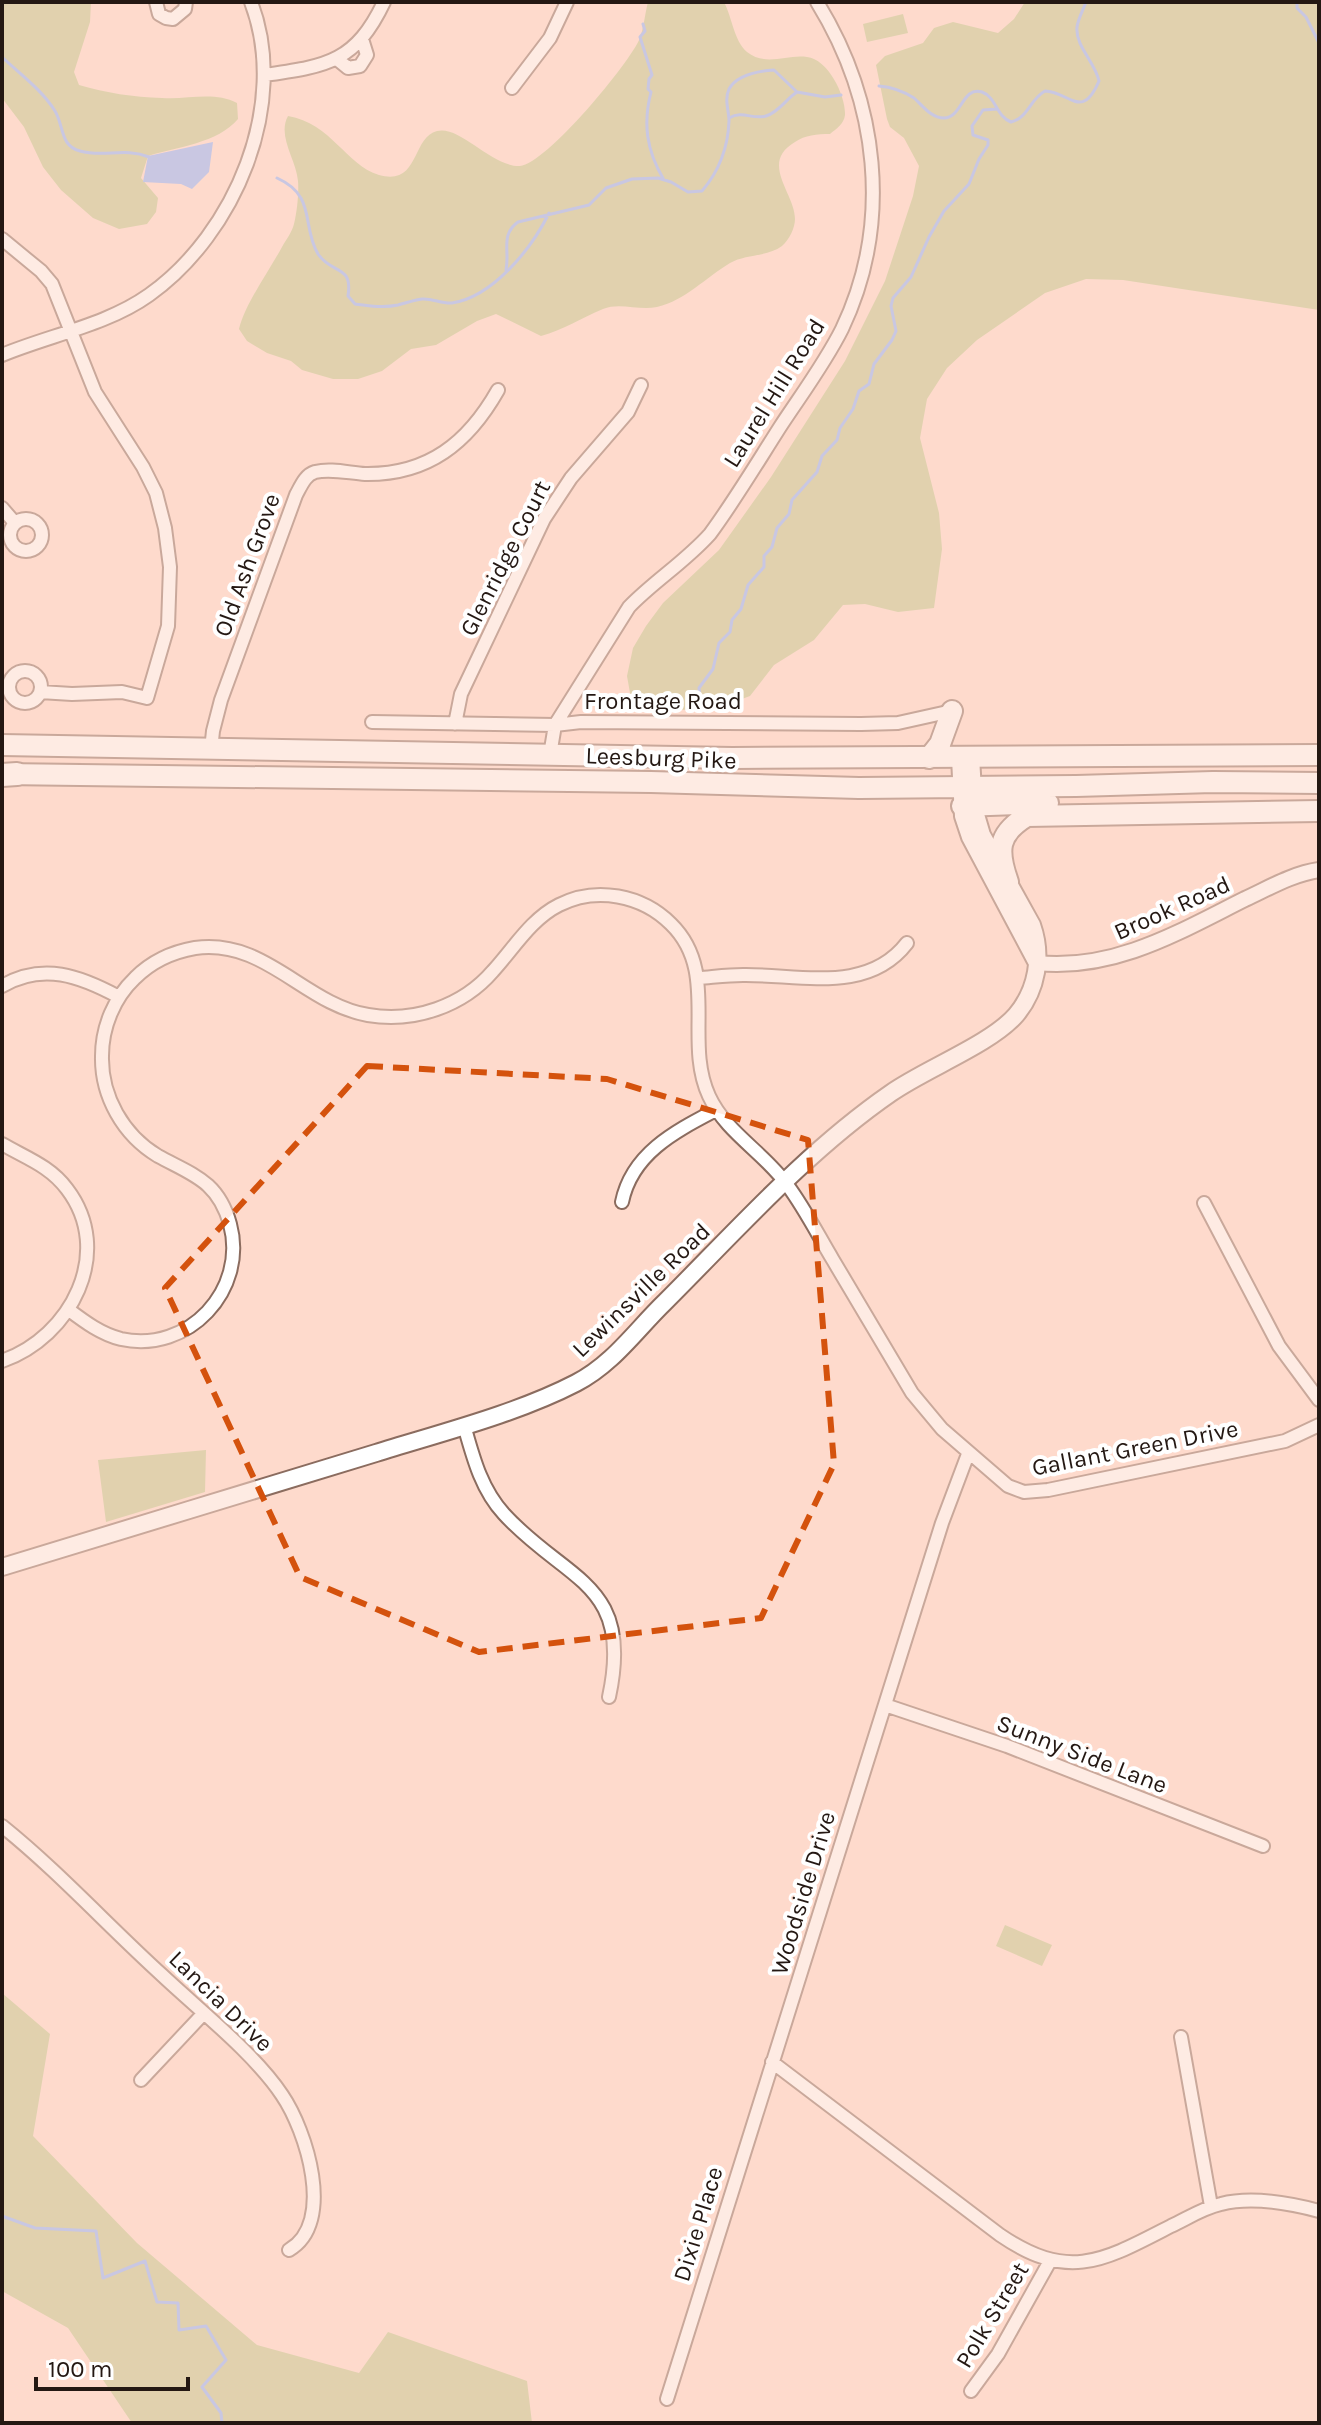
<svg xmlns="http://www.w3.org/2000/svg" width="1321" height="2425" viewBox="0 0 1321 2425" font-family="Karla,sans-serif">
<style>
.green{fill:#bec68b}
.water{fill:#89affd}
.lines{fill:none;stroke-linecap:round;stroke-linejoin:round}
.stream{stroke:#89affd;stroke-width:3}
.minor-casing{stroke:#8b6c5f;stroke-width:16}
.tertiary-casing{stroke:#8b6c5f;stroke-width:18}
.secondary-casing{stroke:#8b6c5f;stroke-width:20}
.trunk-casing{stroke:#8b6c5f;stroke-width:24}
.motorway-casing{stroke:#8b6c5f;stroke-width:26}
.minor{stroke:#fff;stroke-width:12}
.tertiary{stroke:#fff;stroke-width:14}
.secondary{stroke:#fff;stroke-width:16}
.trunk{stroke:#fff;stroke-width:20}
.motorway{stroke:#fff;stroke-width:22}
.marked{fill:none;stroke:#d4520d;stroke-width:6;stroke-dasharray:16 10;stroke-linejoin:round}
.labels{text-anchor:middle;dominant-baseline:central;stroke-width:8;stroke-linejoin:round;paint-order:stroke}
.street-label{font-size:24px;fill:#241813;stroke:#fff}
</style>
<rect width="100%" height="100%" fill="#fedacc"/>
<path class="green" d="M2 2H91L90 22 74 72 79 85C106 93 133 97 162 98 187 100 214 91 237 103L238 119C218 143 177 147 148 156L141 178 158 198 156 212 147 224 119 229 93 218 61 190 43 167 24 127 2 98Z
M648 2H724C732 17 734 41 747 52 766 67 787 54 807 57 828 59 846 96 845 115 844 124 836 129 830 134 817 134 805 135 795 142 759 163 795 193 795 219 795 228 789 240 782 246 767 257 746 254 730 263 705 278 686 300 657 307 639 311 620 302 603 309 581 318 563 330 541 336L496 314 477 321 436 345 411 349 382 371 358 379H333L302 370 291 361 267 353 247 341 239 329C245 304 269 271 282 247 286 240 292 232 294 224 297 212 299 193 298 181 296 159 277 136 288 116 331 123 346 165 379 175 420 186 411 138 437 131 460 125 492 167 520 166 546 164 630 63 640 38 644 27 645 13 648 2Z
M1025 2H1319V310L1123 280 1086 279 1045 293 977 340 947 368 927 399 920 438 939 513 942 549 934 608 898 612 865 604 843 605 814 640 774 665 750 696 723 706 650 713 638 709 630 693 627 676 633 648 646 626 663 603 719 550 771 477 845 361 885 281 913 196 919 166 904 138 890 127 887 119 876 65 885 56 923 43 934 28 953 22 998 33 1014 19Z
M903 14 908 33 867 42 863 24Z
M206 1450 205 1492 106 1522 98 1460Z
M1005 1925 1052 1945 1042 1966 996 1946Z
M2 1993 50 2034 33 2136 137 2243 257 2345 359 2373 388 2332 527 2381 532 2423H132L68 2328 2 2291Z"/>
<path class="water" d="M213 142 209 172 192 189 181 184 143 182 148 156Z"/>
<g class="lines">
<path class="stream" d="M1297 2V8L1306 17 1319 43
M643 24 645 31 640 37 652 75 649 79 648 89 651 92C643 123 646 150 664 180
M2 57C20 74 42 90 55 111 64 126 60 146 80 151 104 158 124 147 149 157
M879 86C891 87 903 91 914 98 923 106 931 118 944 118 962 118 962 86 982 92 996 97 996 116 1011 122 1028 118 1030 99 1045 91 1070 92 1082 121 1099 81 1095 62 1075 46 1077 27 1078 19 1083 10 1086 2
M729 118C743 110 752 120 766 116 779 112 786 99 797 92
M277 178C317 196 301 225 318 254 332 275 353 264 348 296L355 304C370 306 384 308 398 305 406 303 414 300 422 299 432 298 442 304 452 303 493 297 532 248 549 213
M506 270C510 251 500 235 518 222L589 205 606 188 632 179 658 178 671 182 688 192 702 191C720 170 728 148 729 121 729 110 724 100 729 89 737 75 759 71 774 70L797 92 825 97 841 95
M700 697 699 688 713 669 719 643 730 632 732 620 741 609 748 585 764 567V556L772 547 777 528 789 514 792 500 817 472 822 456 837 440 840 428 853 409 859 391 869 384 874 364 892 340 896 331 891 306 893 298 911 277 929 237 944 211 969 184 979 159 988 145V140L973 135 972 126 983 110 997 109
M2 2216 35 2228 96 2231 103 2278 145 2261 157 2302 178 2303 179 2330 206 2326 226 2360 202 2387 221 2413 222 2423"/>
<g class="minor-casing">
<path id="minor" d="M156 2 159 14 166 18 173 19 185 9 186 2
M337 59 348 68 360 66 367 55 362 39
M265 75C326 66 355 63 384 2
M512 88 550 38 567 2
M2 239 41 271 52 284 95 392 143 467 156 493 165 528 170 567 168 626 147 698 122 692 72 694 40 692
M2 355C50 335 107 325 149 295 235 234 290 104 251 2
M2 508 15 523
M10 535a16 16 0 1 1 32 0a16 16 0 1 1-32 0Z
M9 687a16 16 0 1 1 32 0a16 16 0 1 1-32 0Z
M372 722 555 725 581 722 861 724 898 723 952 711
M455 724 461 694 544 519 571 478 628 412 641 385
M211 750 213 731 221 700 296 495C301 486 305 475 315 472 331 468 349 473 365 474 428 475 468 443 498 390
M550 755 555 725 629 607C654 581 685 562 710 534 735 500 757 463 780 427 801 395 825 363 842 329 893 222 878 101 817 2
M699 978C713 977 728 975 743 975 798 974 867 995 907 943
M2 986C43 962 80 976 119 997
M2 1144C26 1158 50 1166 67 1189 115 1252 71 1337 2 1361
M622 1202C632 1153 676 1131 716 1110
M1204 1203 1279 1346 1319 1400
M69 1310C85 1322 101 1334 121 1339 188 1354 248 1290 230 1224 218 1181 193 1175 158 1156 123 1135 101 1096 102 1056 102 1027 114 998 135 978 151 962 172 952 195 948 265 938 304 1004 368 1015 414 1023 463 1006 493 971 514 948 531 919 559 905 596 886 642 895 671 924 720 972 683 1040 709 1096 726 1133 765 1153 788 1186 805 1209 818 1235 833 1260 859 1304 886 1349 912 1393L942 1429 1008 1486 1024 1492 1048 1490 1285 1441 1319 1425
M464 1425C473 1457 481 1489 504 1514 566 1582 634 1582 609 1697
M885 1705 1007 1746 1263 1846
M2 1826C58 1871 108 1926 162 1975 198 2009 255 2054 282 2095 306 2130 336 2223 289 2250
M1181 2037 1211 2206
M772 2062 1000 2235C1069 2282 1103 2261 1171 2226 1188 2218 1203 2208 1221 2204 1252 2196 1289 2203 1319 2211
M141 2080 203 2014
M971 2391 998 2354 1050 2261
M667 2399 942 1523 968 1454"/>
</g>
<g class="tertiary-casing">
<path id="tertiary" d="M1037 963C1114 971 1179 932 1245 899 1269 888 1292 874 1319 870"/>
</g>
<g class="secondary-casing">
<path id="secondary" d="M960 758 963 816 970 837 1037 963
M2 1567C126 1528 252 1492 376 1453 440 1433 516 1414 576 1383 613 1364 636 1330 665 1302 737 1230 807 1151 891 1093 925 1069 991 1044 1016 1015 1037 990 1043 956 1032 925L982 835 974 808 971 757"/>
</g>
<g class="trunk-casing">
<path id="trunk" d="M2 745 732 758 1319 755
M929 758 940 744 952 711
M2 774 651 782 859 788 1076 786 1213 782 1319 783
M962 806 1048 803
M1008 882C997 851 997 834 1027 816L1319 811"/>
</g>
<g class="motorway-casing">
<path id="motorway" d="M2 775 17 774"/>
</g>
<use href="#minor" class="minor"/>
<use href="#tertiary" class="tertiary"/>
<use href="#secondary" class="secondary"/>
<use href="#trunk" class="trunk"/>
<use href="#motorway" class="motorway"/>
</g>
<path d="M0 0H1321V2425H0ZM367 1066 607 1079 808 1140 834 1464 761 1618 479 1652 300 1577 165 1288Z" fill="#fedacc" fill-opacity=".55" fill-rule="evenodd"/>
<path class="marked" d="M367 1066 607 1079 808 1140 834 1464 761 1618 479 1652 300 1577 165 1288Z"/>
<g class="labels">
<g class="street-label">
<text transform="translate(774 393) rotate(-58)">Laurel Hill Road</text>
<text transform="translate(505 558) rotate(-63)">Glenridge Court</text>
<text transform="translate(247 565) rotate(-70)">Old Ash Grove</text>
<text x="663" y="701">Frontage Road</text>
<text transform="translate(661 758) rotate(2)">Leesburg Pike</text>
<text transform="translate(1172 908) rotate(-24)">Brook Road</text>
<text transform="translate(641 1290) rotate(-44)">Lewinsville Road</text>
<text transform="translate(1135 1448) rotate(-11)">Gallant Green Drive</text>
<text transform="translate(1082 1754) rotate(21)">Sunny Side Lane</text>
<text transform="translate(803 1893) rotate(-73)">Woodside Drive</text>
<text transform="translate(221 2001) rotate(44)">Lancia Drive</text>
<text transform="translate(698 2224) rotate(-73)">Dixie Place</text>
<text transform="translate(992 2315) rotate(-59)">Polk Street</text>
</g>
</g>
<rect width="1321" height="2425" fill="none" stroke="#241813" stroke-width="8"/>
<path d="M36 2377v12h152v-12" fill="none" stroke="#241813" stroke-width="4"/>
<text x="48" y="2377" font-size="24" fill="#241813" stroke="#ffffff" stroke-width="6" paint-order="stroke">100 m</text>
</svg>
